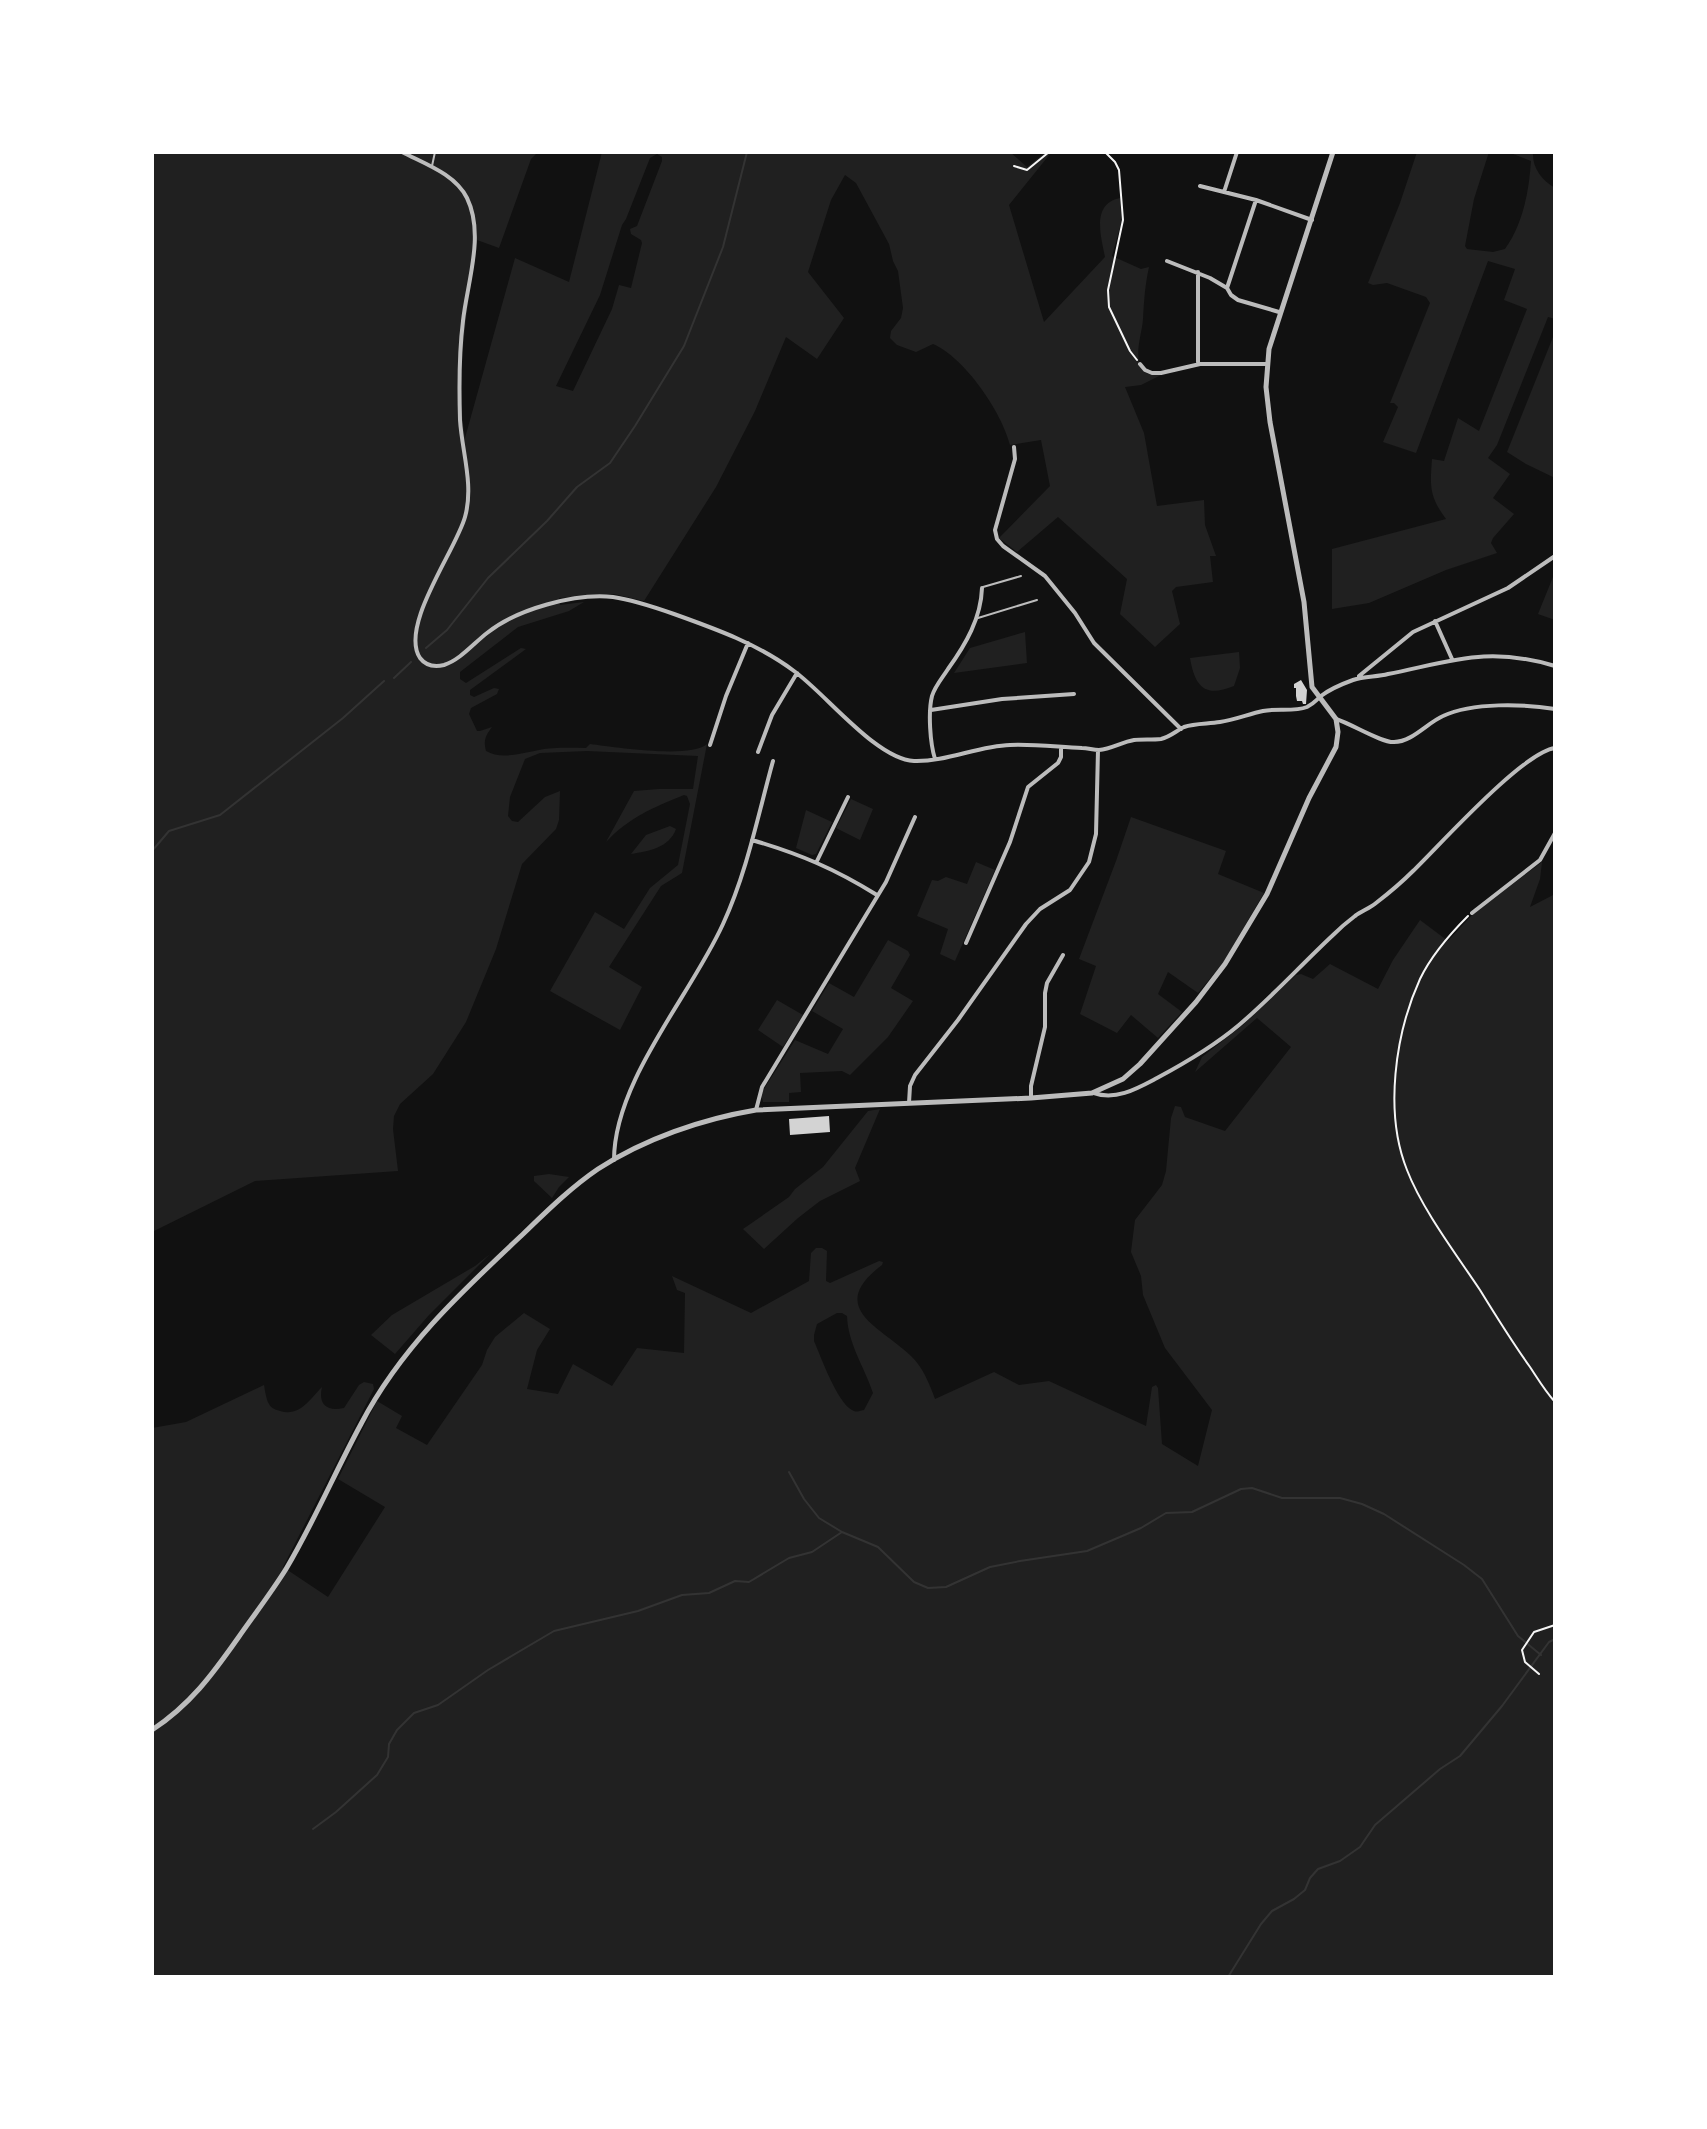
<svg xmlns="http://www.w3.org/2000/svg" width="1707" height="2129" viewBox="0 0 1707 2129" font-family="Rubik,sans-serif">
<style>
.green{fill:#202020;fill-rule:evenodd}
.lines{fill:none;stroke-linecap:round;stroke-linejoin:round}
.stream{stroke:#333;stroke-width:2}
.building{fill:#d3d3d3}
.path{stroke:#f5f5f5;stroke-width:2}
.service{stroke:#bcbcbc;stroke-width:2}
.minor{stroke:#bcbcbc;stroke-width:4}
.tertiary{stroke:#bcbcbc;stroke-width:5}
</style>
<rect width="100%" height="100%" fill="#111"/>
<path class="green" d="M152 152H538L531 159 499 248 477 240C469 305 454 373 465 438L515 258 569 282 602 152H1010L1027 167 1046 152H1049L1050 154 1009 205 1044 322 1105 257C1101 236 1091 204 1120 198L1122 220 1112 256 1141 269 1149 267C1145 285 1144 301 1143 319 1142 333 1135 351 1140 365 1142 375 1153 375 1161 375L1141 385 1125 387 1144 433 1157 506 1204 500 1205 525 1216 556H1210L1213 582 1176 587 1172 591 1180 624 1155 647 1120 614 1127 579 1058 517 1017 552 999 538 1050 486 1041 440 1010 445C1002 412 964 357 933 344L916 352 897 345 890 338 891 331 901 318 903 308 898 271 893 261 889 244 856 183 845 175 831 200 808 272 844 318 817 359 786 337 755 411 716 487 644 601 614 594 559 598 560 605 584 602 569 611 518 627 460 672V679L466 683 521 648 526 649 470 690V695L474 697 494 688 499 689 497 694 471 708 469 714 477 731H480L492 727C486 735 483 740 486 751 501 760 523 753 539 750 554 747 571 748 586 748L590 744C614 747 690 759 707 744L682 873 661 886 609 967 642 987 620 1030 550 991 595 912 624 929 650 888 678 865 690 804 687 796 684 795C654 807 628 818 606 842L634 791 659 789H693L698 756 587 751 540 753 525 759 510 797 508 816 512 821 518 822 545 797 560 791 559 820 556 829 522 864 496 949 466 1022 433 1074 400 1104 394 1116 393 1129 398 1171 255 1181 152 1232ZM657 154 662 157V161L637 226 630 229 631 234 641 240 642 243 631 288 619 285 612 309 573 391 556 386 600 295 622 225 626 219 650 158Z
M1417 152H1489L1474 199 1465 246 1467 249 1493 252 1505 249C1523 224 1529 191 1531 161L1508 152H1533C1532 168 1542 180 1555 188V319L1548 317 1497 445 1488 458 1510 474 1493 498 1514 514 1493 538 1491 543 1497 553 1446 570 1369 603 1332 609V549L1446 519C1429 496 1430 486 1432 459L1444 461 1458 418 1479 431 1527 309 1504 300 1515 269 1488 261 1416 453 1383 442 1398 407 1394 403H1390L1430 303 1426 297 1387 283 1373 285 1368 283 1400 203Z
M1555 332V478L1526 464 1507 452Z
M1555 572V620L1538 614Z
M1025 632 1027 663 954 673 970 648Z
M1239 652 1240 668 1234 686C1205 698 1195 687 1190 658Z
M851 799 873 809 860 840 836 828Z
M806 810 832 822 816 854 812 855 796 848Z
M1131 817 1226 851 1218 874 1264 893 1223 963 1198 993 1168 972 1158 994 1182 1012 1158 1038 1131 1015 1117 1033 1080 1014 1096 966 1079 959 1116 861Z
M670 826 676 829C669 848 649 851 631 854L646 835Z
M976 862 995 870 955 961 940 954 948 929 917 916 932 880 938 881 946 877 967 884Z
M1542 862 1540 879 1530 907 1555 894V1977H152V1428L186 1422 264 1385C265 1390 266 1399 269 1404 271 1408 276 1410 280 1411 300 1417 310 1399 322 1387 318 1404 326 1412 344 1408L359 1385 364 1382 373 1384 374 1389 283 1567 328 1597 385 1507 338 1479 377 1401 402 1416 396 1428 427 1445 482 1365 487 1350 495 1337 524 1313 550 1329 537 1350 527 1389 558 1394 573 1364 612 1386 637 1348 684 1353 685 1293 677 1290 672 1276 751 1313 809 1281 811 1253 816 1248H822L827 1251 826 1281 830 1283 879 1261 883 1262 882 1265C825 1308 881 1327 911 1356 923 1367 930 1385 935 1399L994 1372 1019 1385 1049 1381 1146 1426 1152 1387 1156 1385 1158 1388 1162 1444 1198 1466 1212 1410 1165 1348 1143 1295 1141 1276 1131 1252 1135 1220 1162 1185 1166 1171 1171 1118 1175 1106 1181 1107 1185 1117 1225 1131 1291 1047 1257 1018 1195 1072 1202 1057 1243 1025 1296 975 1301 974 1313 979 1330 964 1378 989 1393 960 1420 920 1448 941 1473 914ZM837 1313H842L847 1316C848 1344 864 1366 873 1393L864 1410C858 1411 857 1413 852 1410 837 1402 821 1357 814 1341V1335L817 1324Z
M888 940 908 951 910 955 891 988 913 1001 888 1037 850 1075 842 1071 800 1073 801 1092 789 1093V1102H763L761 1095 764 1089 795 1040 828 1054 843 1029 812 1011 829 983 854 997Z
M777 1000 803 1015 783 1047 758 1030Z
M880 1109 855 1168 860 1181 820 1201 798 1218 764 1249 743 1229 789 1197 795 1189 823 1167 868 1111Z
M549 1174 569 1177 559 1187 552 1198 534 1181V1176Z
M490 1254 429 1315 395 1354 371 1335 392 1315 475 1266Z"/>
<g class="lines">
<path class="stream" d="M426 648 447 630 488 578 547 521 577 487 610 463 635 426 684 346 723 247 747 152
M394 678 411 662
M152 851 169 831 220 815 343 718 384 681
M789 1472 804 1499 819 1518 842 1532 878 1547 914 1582 928 1588 946 1587 990 1567 1020 1561 1087 1551 1141 1528 1166 1513 1192 1512 1241 1489 1252 1488 1282 1498H1340L1362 1504 1384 1514 1464 1565 1482 1579 1518 1636 1541 1655
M313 1829 336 1812 377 1775 388 1757 389 1744 397 1730 414 1713 438 1705 488 1670 554 1631 638 1611 682 1595 709 1593 735 1581 749 1582 789 1558 812 1552 842 1532
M1228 1977 1261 1924 1272 1911 1294 1899 1305 1890 1310 1878 1318 1869 1340 1861 1360 1847 1375 1825 1440 1769 1460 1756 1502 1706 1549 1642 1555 1639"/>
</g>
<path class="building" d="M1301 680 1307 690 1306 704H1303L1302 701H1297L1296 696V688H1294V684Z
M829 1116 830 1132 790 1135 789 1119Z"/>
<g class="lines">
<path class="path" d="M1105 152 1115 162 1119 170 1123 220 1108 290 1109 307 1130 351 1137 360
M1014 166 1027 170 1049 152
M1468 916C1450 934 1431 956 1420 979 1395 1034 1384 1113 1407 1170 1422 1209 1456 1254 1480 1290 1496 1316 1512 1342 1530 1367 1538 1379 1545 1391 1555 1402
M1539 1674 1525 1662 1522 1650 1534 1632 1555 1625"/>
<path class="service" d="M432 166 435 152
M983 587 1021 576
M978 618 1037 600"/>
<path class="minor" d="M402 152C425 164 455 174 467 198 485 235 467 283 463 321 459 353 459 387 460 420 462 452 474 485 465 517 456 550 399 626 420 658 426 666 435 667 444 665 460 660 474 643 487 633 517 609 575 593 613 597 634 600 654 607 674 614 716 629 758 644 794 671 826 694 876 759 914 761 946 762 978 746 1010 745 1034 744 1058 747 1082 748 1088 748 1093 750 1099 750 1111 749 1122 742 1134 740 1142 739 1152 740 1161 739 1170 737 1176 731 1184 727 1195 723 1208 724 1220 722 1234 720 1249 714 1263 711 1277 708 1294 712 1307 707 1315 703 1315 701 1321 696 1330 689 1342 684 1353 680 1364 676 1377 677 1388 674 1453 661 1488 646 1555 666
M1200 186 1256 200 1312 220
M1224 192 1237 152
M1167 261 1210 278 1227 288 1231 295 1238 300 1279 312
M1198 272V362L1200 364
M1227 288 1256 200
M1140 364 1145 370 1152 373H1161L1200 364H1266
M1014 447 1015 459 995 530 997 539 1003 546 1045 576 1075 613 1094 643 1181 729
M1435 621 1452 659
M1359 676 1413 632 1508 588 1555 556
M931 710 1002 699 1074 694
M1336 719C1352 724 1382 743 1394 742 1412 742 1427 723 1443 716 1473 702 1524 704 1555 709
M710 745 726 696 748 643
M758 752 772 715 797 673
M935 759C930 743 928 712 932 696 935 686 943 677 948 669 966 644 981 618 982 588
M752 840C800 854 835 869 877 895
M817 861 848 797
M1472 913 1540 860 1555 833
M966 943 1010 842 1028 787 1058 763 1061 757V747
M1094 1093C1116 1101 1138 1088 1157 1078 1187 1062 1214 1046 1239 1025 1272 997 1301 965 1332 936 1339 929 1347 922 1355 916 1362 911 1370 908 1376 903 1389 893 1402 882 1413 871 1440 845 1523 752 1555 748
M1031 1098V1086L1045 1027V993L1047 983 1063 955
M909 1103 910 1086 915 1075 958 1020 1026 924 1040 909 1070 890 1089 862 1096 834 1098 750
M756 1110 762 1087 886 882 915 817
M614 1160C614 1081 691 995 723 924 747 872 758 815 773 761"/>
<path class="tertiary" d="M152 1730C190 1705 212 1675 238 1638 254 1615 271 1593 286 1569 314 1522 335 1472 361 1424 400 1349 460 1293 521 1236 545 1213 570 1188 598 1169 644 1139 702 1119 756 1110L1031 1098 1092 1093 1123 1079 1140 1064 1196 1002 1225 964 1267 894 1309 798 1336 747 1338 732 1336 719 1312 687 1304 602 1270 422 1266 387 1269 349 1333 152"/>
</g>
<rect width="1707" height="2129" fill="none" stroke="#ffffff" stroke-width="308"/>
</svg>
